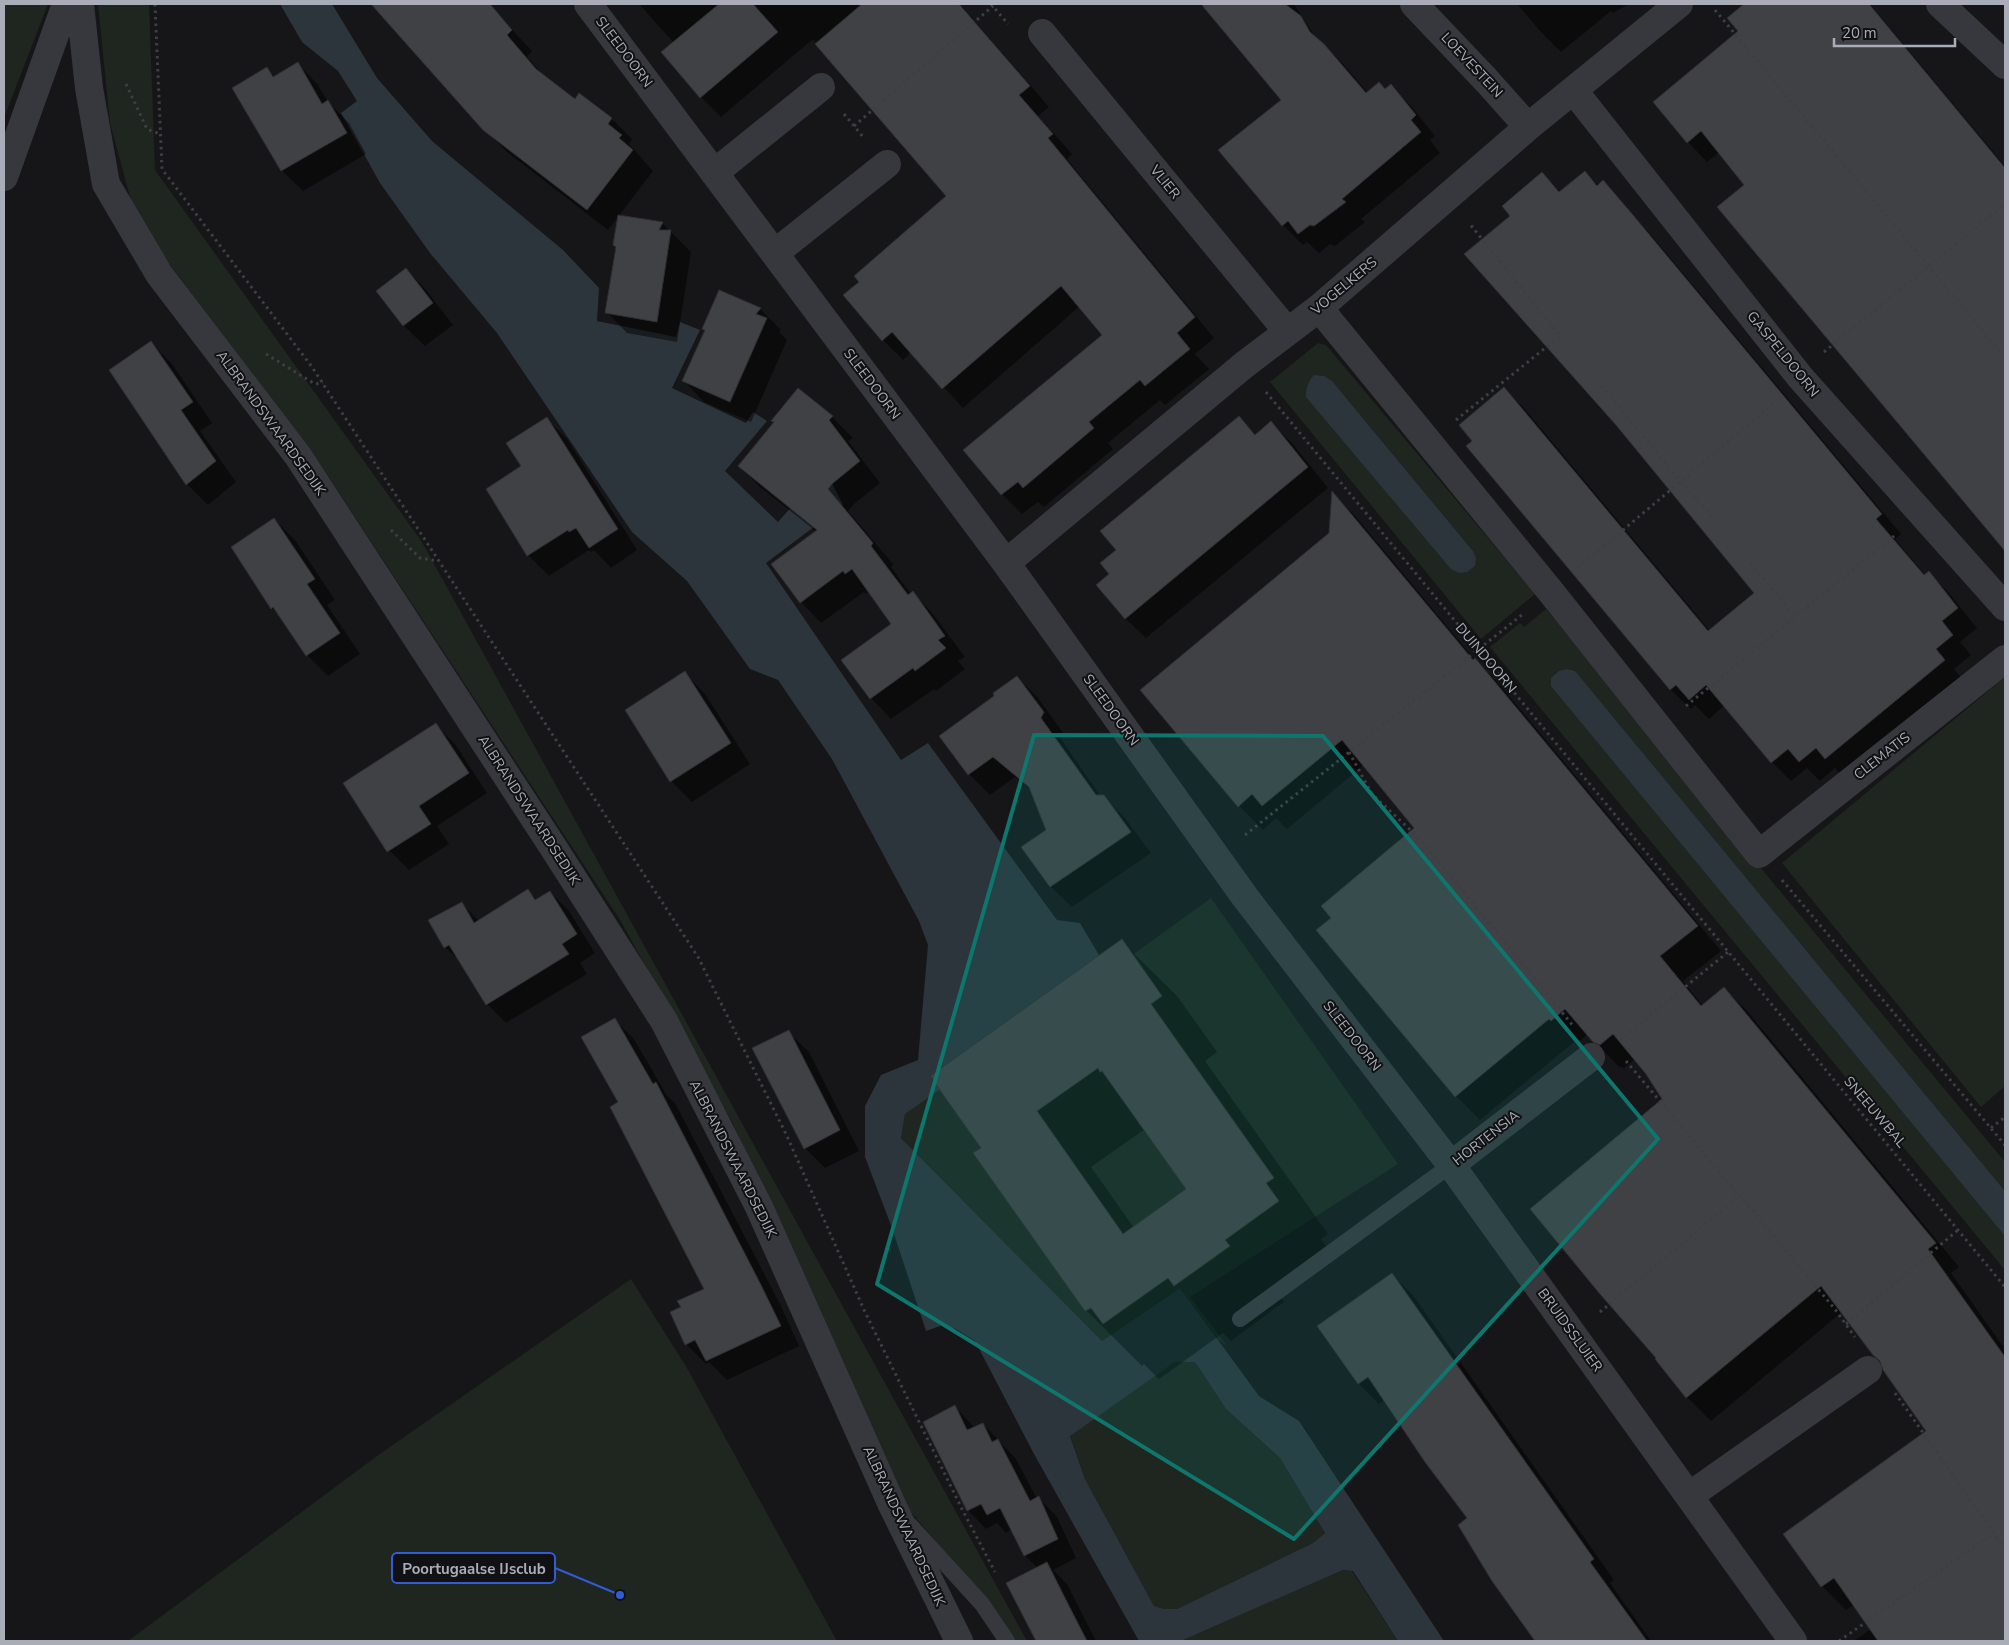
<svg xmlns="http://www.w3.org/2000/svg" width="2009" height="1645" viewBox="0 0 2009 1645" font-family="'Nunito Sans',sans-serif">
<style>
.green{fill:#1e261f;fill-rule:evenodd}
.water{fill:#2c353c;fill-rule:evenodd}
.shadow{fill:#0007;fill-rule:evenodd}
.building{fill:#404145;stroke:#303034;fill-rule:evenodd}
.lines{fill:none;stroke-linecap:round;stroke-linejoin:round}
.path{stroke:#3d3f44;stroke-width:3;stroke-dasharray:2.5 4;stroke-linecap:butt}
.lane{stroke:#37383d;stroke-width:16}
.street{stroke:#37383d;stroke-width:28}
.marked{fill:#0f766e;fill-opacity:0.2;stroke:#0f766e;stroke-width:4;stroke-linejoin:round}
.labels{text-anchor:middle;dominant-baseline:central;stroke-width:4;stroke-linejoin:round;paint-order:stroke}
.street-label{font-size:14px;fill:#a8adb8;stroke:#111113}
.leader{fill:none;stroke:#325cd3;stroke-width:2}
.callout-dot{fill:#325cd3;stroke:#111113;stroke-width:2}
.callout{fill:#111113;stroke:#325cd3;stroke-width:2}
.callout-label{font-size:15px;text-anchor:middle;font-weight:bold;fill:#a8adb8}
</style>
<rect width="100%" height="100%" fill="#161618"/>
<path class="green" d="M4 4H48L4 118Z
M98 4H149L155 170 422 542 1027 1641H1012L985 1601 907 1507 733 1124 620 920 326 473 136 219 110 123Z
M1318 343 1326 345 1535 594 1481 639 1270 382ZM1332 381 1473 551 1476 558Z
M1546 609 2005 1162V1191L1575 672 1567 669 2005 1236V1270L1490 647 1520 623 1524 627Z
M2005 677V1086L1981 1107 1782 863Z
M1211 898 1398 1164 1190 1297 1228 1347 1218 1339 1180 1288 1102 1341 901 1138 905 1114 1109 972Z
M631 1279 687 1368 837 1641H128L377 1456Z
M1175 1362H1195L1226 1409 1280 1458 1325 1533 1313 1543 1177 1609H1164L1154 1606 1085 1479 1070 1435Z
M1343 1570 1352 1571 1398 1641H1181Z"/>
<path class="water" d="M280 4H332L377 78 432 141 563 250 599 288 597 321 676 337 680 322 700 330 672 388 746 423 753 412 767 421 725 471 778 522 825 469 843 505 766 563 901 760 928 743 1057 920 1080 923 1109 972 905 1114 901 1138 1102 1341 1180 1288 1259 1396 1299 1421 1444 1641H1398L1353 1571 1343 1570 1181 1641H1139L1034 1454 975 1341 956 1329 943 1325 926 1331 892 1228 865 1157V1106L881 1075 918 1060 928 945 919 921 832 759 778 680 750 669 687 581 632 532 497 333 430 253 380 183 341 113 357 101 338 71 302 42ZM1175 1362H1195L1226 1409 1280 1458 1325 1533 1313 1543 1177 1609H1164L1154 1606 1085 1479 1070 1436Z
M1314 375 1324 376 1332 381 1473 551 1476 558 1475 566 1467 572 1459 573 1451 569 1306 397C1306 387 1308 382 1314 375Z
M1567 669 1575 671 2005 1191V1236L1551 686V678L1559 671Z"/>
<path class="shadow" d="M378 4H488L532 51 527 57 544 76 575 101 580 95 612 119 632 139 629 144 653 171 608 230 507 152 485 130Z
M639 4H960L1049 107 1038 116 1072 154 1067 159 1214 338 1195 354 1209 369 1165 405 1160 400 1108 443 1113 449 1044 507 1038 502 1022 514 1002 494 965 450 1104 335 1080 306 963 408 911 352 903 360 883 340 948 196 813 39 721 117 701 97 674 43Z
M1203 4H1294L1314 35 1344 65 1368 93 1386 90 1391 86 1411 106 1435 136 1430 140 1440 153 1361 219 1365 222 1335 246 1330 244 1319 253 1307 242 1303 245 1283 225 1220 150 1282 100Z
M1517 4H1629L1613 13 1611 11 1561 52 1541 32Z
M1760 4H1870L2005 166V550L1719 207 1746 186 1719 152 1707 162 1688 142 1740 31 1734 25Z
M298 64 318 85 328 102 349 123 366 154 303 191 282 171 234 89 267 69 275 77Z
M1585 172 1599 186 1603 182 1652 236 1901 534 1895 539 1926 576 1929 573 1948 592 1977 628 1960 642 1971 655 1954 669 1963 680 1845 778 1835 768 1820 781 1807 768 1791 781 1772 762 1725 705 1709 719 1695 705 1691 709 1671 690 1468 446 1474 441 1504 389 1524 408 1710 631 1755 593 1512 216 1542 174 1561 192Z
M662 223 691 252 677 342 627 333 607 312 617 247Z
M406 269 426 290 453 325 425 346 404 326 378 291Z
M720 292 760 309 781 330 779 332 787 340 751 422 704 402 684 381 706 331 703 329Z
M151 343 172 364 212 423 200 431 236 482 208 505 187 484 110 370Z
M798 390 832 417 853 438 848 441 880 483 854 504 848 511 893 564 891 567 911 594 913 593 933 614 965 657 958 661 965 669 936 691 934 689 891 719 871 698 892 624 870 591 866 594 864 592 821 623 801 602 817 532 760 487 740 466 775 423Z
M1239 417 1256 435 1271 423 1292 443 1328 488 1146 638 1125 618 1111 574 1118 550Z
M547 419 567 439 637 550 611 568 594 550 591 552 589 550 549 576 528 555Z
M1333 494 1356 517 1475 660 1499 684 1721 951 1683 981 1703 1006 1724 988 1748 1012 1959 1267 1951 1273 2005 1349V1641H1854L1871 1629 1854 1605 1846 1610 1822 1586 1785 1534 1927 1432 1883 1364 1842 1312 1711 1421 1687 1397 1664 1099 1647 1073 1635 1059 1624 1068 1618 1066 1588 1034 1576 1044 1574 1042 1480 1120 1456 1096 1318 930 1333 918 1416 828 1364 765 1287 829 1276 818 1263 830 1239 806 1330 534Z
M274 519 295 540 335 600 327 605 360 654 328 676 307 655 282 618 272 608Z
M685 673 705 694 750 764 692 802 671 781Z
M1017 677 1038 698 1064 734 1061 739 1101 797H1104L1125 818 1151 853 1072 907 1051 887 1023 848 1047 830 1032 791 1015 777 990 795 969 774 941 736 995 696Z
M436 725 455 744 487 793 437 826 449 844 409 870 389 850 345 784Z
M528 891 537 900 550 892 569 911 595 953 580 963 587 974 506 1023 487 1004 462 963 445 947 461 903 479 921Z
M1121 941 1177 996 1217 1052 1205 1061 1328 1234 1321 1239 1334 1257 1280 1296 1284 1302 1231 1341 1223 1333 1159 1379 1144 1364 1142 1366 1086 1310 983 1148ZM1145 1129 1187 1189 1134 1228 1091 1167Z
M615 1020 634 1039 667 1096 675 1103 780 1304 799 1346 727 1380 709 1362 706 1364 686 1344 682 1308 706 1289 620 1103Z
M788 1032 809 1052 859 1151 825 1168 805 1148Z
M1392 1275 1413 1295 1614 1580 1610 1583 1651 1641H1536L1493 1580 1469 1519 1385 1400 1379 1404 1358 1383Z
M955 1407 975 1428 983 1424 1001 1443 1016 1459 1037 1499 1039 1498 1057 1517 1076 1558 1053 1570 1067 1584 1096 1641H1037L1008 1583 1038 1568 1025 1556 1012 1529 1006 1533 997 1523 986 1529 968 1510Z"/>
<path class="building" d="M371 4H490L512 30 507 35 536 69 575 99 579 93 612 118 608 124 622 135 619 138 633 150 587 210 483 130Z
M719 4H753L778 32 700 98 661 52Z
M862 4H959L1030 86 1019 95 1053 134 1048 138 1195 317 1177 333 1190 349 1145 386 1140 380 1089 422 1094 428 1023 488 1018 482 1001 495 963 450 1102 335 1061 286 942 389 892 332 882 341 843 295 859 282 854 276 946 196 815 44Z
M1201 4H1285L1301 16 1310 32 1324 44 1366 93 1379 82 1385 89 1391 84 1416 115 1411 120 1421 132 1342 199 1346 202 1314 226 1310 225 1298 234 1288 221 1282 226 1218 150 1281 100Z
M1744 4H1869L2005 168V551L1717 207 1744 185 1701 131 1687 143 1653 102 1738 31 1727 18Z
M298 62 322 104 328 100 347 133 281 171 232 88 267 67 273 77Z
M1585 171 1597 186 1603 180 1633 215 1882 514 1876 519 1924 575 1929 571 1958 608 1942 621 1953 635 1936 649 1945 660 1825 759 1816 748 1799 762 1788 749 1771 763 1706 685 1689 700 1676 685 1670 690 1466 446 1472 441 1459 425 1504 387 1708 631 1754 593 1616 425 1464 254 1510 216 1502 206 1542 172 1559 192Z
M618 215 663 222 659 230H671L657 322 605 313 616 247 613 245Z
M406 268 433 303 403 326 376 291Z
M719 290 761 308 756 314 767 318 730 402 682 381 705 330 702 329Z
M151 341 193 402 181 410 216 461 186 485 109 370Z
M798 388 833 416 829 420 860 461 833 483 828 489 873 543 871 546 908 595 913 591 945 636 938 640 946 648 915 671 913 668 870 699 841 660 891 624 852 569 845 574 843 571 800 603 771 564 817 530 738 466 774 422 771 421Z
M1239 416 1255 435 1271 421 1308 467 1125 619 1096 585 1109 574 1100 563 1116 550 1100 531Z
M547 417 618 529 589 548 576 528 569 532 568 530 527 556 486 489 521 466 506 443Z
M1332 491 1473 660 1475 658 1698 926 1660 956 1701 1006 1724 987 1936 1243 1928 1249 2005 1357V1641H1878L1834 1578 1821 1587 1783 1534 1926 1431 1883 1370 1880 1361 1873 1355 1821 1286 1686 1398 1655 1359 1656 1358 1600 1294 1530 1209 1662 1099 1646 1074 1613 1034 1600 1045 1593 1042 1565 1009 1551 1021 1549 1019 1455 1097 1316 930 1331 918 1321 906 1414 828 1342 740 1262 806 1252 794 1238 807 1140 690 1329 533Z
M274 518 315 579 307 584 340 633 306 656 273 607 271 609 231 547Z
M685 671 731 743 670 782 625 710Z
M1017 676 1044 712 1041 718 1096 795H1104L1131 832 1050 887 1021 847 1046 830 1029 787 993 757 968 775 939 736 994 696 993 693Z
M436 723 469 773 419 806 431 824 387 852 343 783Z
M528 889 535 900 550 891 577 934 562 944 569 954 486 1005 449 945 444 948 428 920 462 902 474 923Z
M1122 939 1162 996 1151 1004 1274 1178 1266 1183 1279 1201 1225 1240 1230 1246 1174 1286 1168 1278 1103 1324 1091 1308 1085 1311 1014 1211 973 1153 981 1148 930 1076ZM1098 1068 1100 1072 1102 1071 1186 1189 1123 1234 1037 1111Z
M615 1018 653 1084 656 1082 760 1283 781 1326 706 1361 695 1340 685 1345 670 1312 681 1307 677 1301 704 1289 610 1107 618 1102 581 1037Z
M789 1030 840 1130 804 1149 752 1048Z
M1392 1273 1594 1559 1590 1562 1647 1641H1535L1492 1581 1458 1525 1467 1518 1425 1462 1368 1377 1358 1384 1317 1326Z
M955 1405 967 1430 983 1423 992 1442 998 1439 1030 1501 1039 1496 1058 1539 1024 1556 1000 1508 987 1515 981 1504 967 1511 923 1422Z
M1047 1562 1069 1606 1087 1641H1036L1006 1583Z"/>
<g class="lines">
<path class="path" d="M155 4 162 169 312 367 698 957 786 1134 865 1312 962 1509 995 1572
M991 4 1008 24
M1715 10 2005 358
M126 84 147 129 160 134
M844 114 864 138
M854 126 993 6
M1824 352 2005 204
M266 354 315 384 323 383
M1602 386 1681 482 1715 520
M1266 392 2005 1287
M1456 420 1560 336 1469 223
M391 530 420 558 438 561
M1751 563 1795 617
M1578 568 1776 401
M1686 706 1894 536
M1349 752 1372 794 1420 839 1574 1027
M1245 835 1523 614
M1782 880 2005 1145
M1620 1040 1728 952
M1626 1061 1834 1308 1855 1337
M1991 1128 2005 1117
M1600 1312 1740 1195
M1846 1324 1958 1230
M1895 1393 2005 1549
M1839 1641 1994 1533"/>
<path class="lane" d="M1240 1319 1451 1165
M910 1525 982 1604 1007 1641"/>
<path class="street" d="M80 4 89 88 106 184 159 274 298 456 553 847 664 1021 759 1207 892 1505 959 1641
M588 4 1006 563 1245 897 1451 1165 1793 1641
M1414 4 1487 81 1528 127
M1940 4 2005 65
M1042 33 1287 331
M1574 91 1800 377 2005 607
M714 173 821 87
M4 177 66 4
M775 253 887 164
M1319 308 1551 592 1759 854 2005 659
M1006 563 1244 365 1319 308 1528 127 1679 4
M1451 1165 1591 1057
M1689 1496 1868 1370"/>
</g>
<path class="marked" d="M1034 735 1323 736 1658 1139 1294 1539 877 1284Z"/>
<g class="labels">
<g class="street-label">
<text transform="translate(624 52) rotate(53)">SLEEDOORN</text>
<text transform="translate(1472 65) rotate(47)">LOEVESTEIN</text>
<text transform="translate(1165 182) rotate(51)">VLIER</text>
<text transform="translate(1344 286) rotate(-40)">VOGELKERS</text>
<text transform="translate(1783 354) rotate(51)">GASPELDOORN</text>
<text transform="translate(872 384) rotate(53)">SLEEDOORN</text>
<text transform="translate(271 423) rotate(54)">ALBRANDSWAARDSEDIJK</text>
<text transform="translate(1486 658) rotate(50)">DUINDOORN</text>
<text transform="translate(1111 710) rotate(54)">SLEEDOORN</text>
<text transform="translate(1882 756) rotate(-38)">CLEMATIS</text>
<text transform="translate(529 810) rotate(57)">ALBRANDSWAARDSEDIJK</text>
<text transform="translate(1352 1036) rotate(52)">SLEEDOORN</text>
<text transform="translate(1875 1112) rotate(50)">SNEEUWBAL</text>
<text transform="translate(1486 1138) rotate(-38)">HORTENSIA</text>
<text transform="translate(733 1159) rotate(63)">ALBRANDSWAARDSEDIJK</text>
<text transform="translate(1570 1330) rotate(54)">BRUIDSSLUIER</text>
<text transform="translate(904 1526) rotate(65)">ALBRANDSWAARDSEDIJK</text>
</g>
</g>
<path class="leader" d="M620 1595L555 1568"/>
<circle class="callout-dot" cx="620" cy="1595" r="5"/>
<rect class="callout" x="392" y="1553" width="163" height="30" rx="5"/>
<g class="callout-label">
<text x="474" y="1574">Poortugaalse IJsclub</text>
</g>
<rect width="2009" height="1645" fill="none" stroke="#a8adb8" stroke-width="10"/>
<path d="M1834 38v8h121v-8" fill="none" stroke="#a8adb8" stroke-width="2.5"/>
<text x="1842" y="38" font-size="15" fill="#a8adb8" stroke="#111113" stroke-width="4" paint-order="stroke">20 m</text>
</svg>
